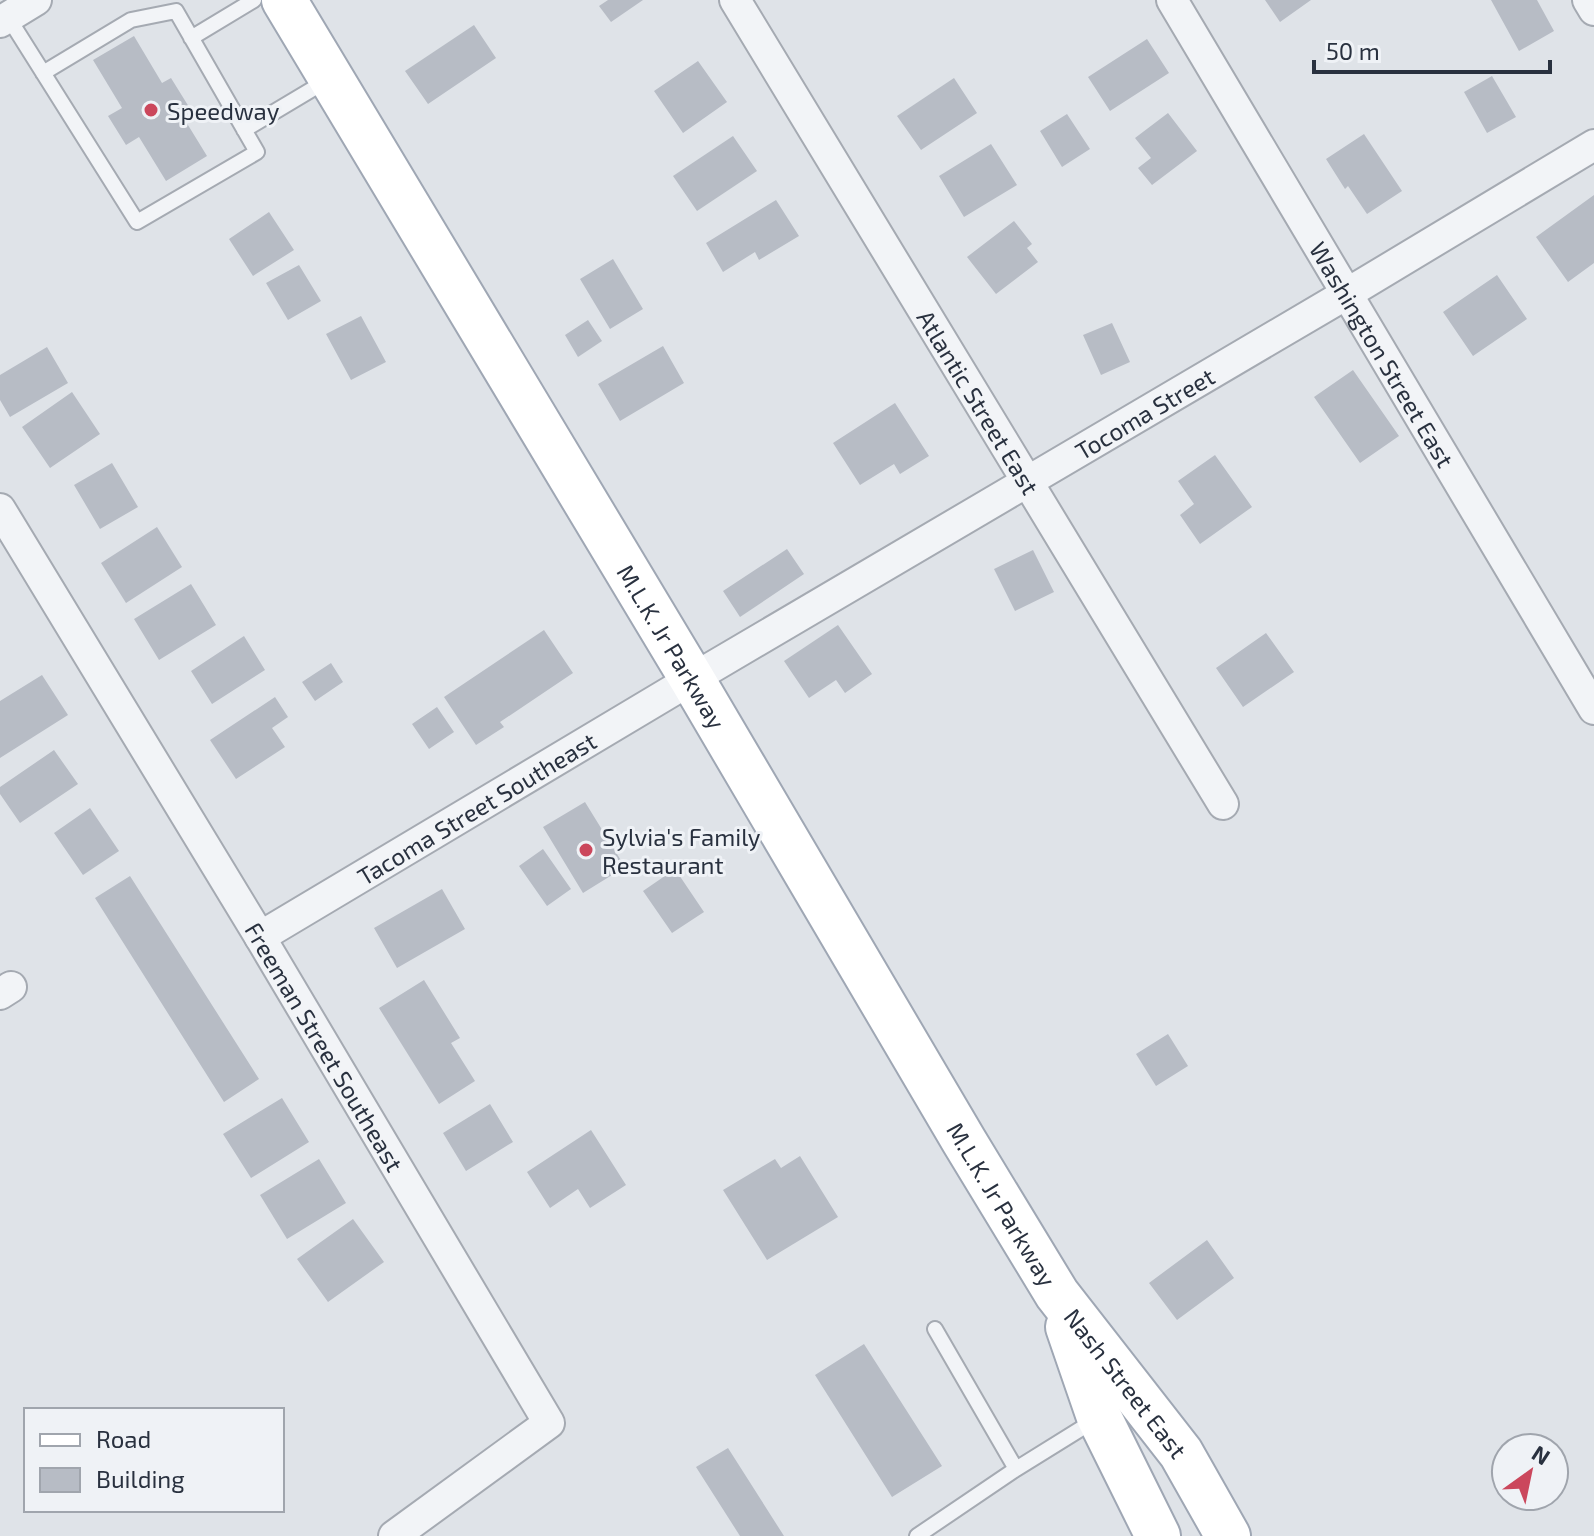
<svg xmlns="http://www.w3.org/2000/svg" width="1594" height="1536" viewBox="0 0 1594 1536" font-family="'Exo 2',sans-serif">
<style>
.building{fill:#b7bcc5}
.lines{fill:none;stroke-linecap:round;stroke-linejoin:round}
.service-casing{stroke:#a5aab2;stroke-width:18}
.minor-casing{stroke:#a5aab2;stroke-width:34}
.primary-casing{stroke:#9fa7b4;stroke-width:48}
.service{stroke:#f2f4f7;stroke-width:14}
.minor{stroke:#f2f4f7;stroke-width:30}
.primary{stroke:#fff;stroke-width:44}
.poi-dot{fill:#cb475c;stroke:#eff2f6;stroke-width:3}
.labels{text-anchor:middle;dominant-baseline:central;stroke-width:6;stroke-linejoin:round;paint-order:stroke}
.poi-label{font-size:24px;fill:#29313f;stroke:#eff2f6;text-anchor:start}
.street-label{font-size:24px;fill:#29313f;stroke:#eff2f6}
</style>
<rect width="100%" height="100%" fill="#dfe3e8"/>
<path class="building" d="M608 0H643L611 22 599 6Z
M1265 0H1311L1280 22Z
M1491 0H1537L1554 31 1519 51Z
M474 25 496 58 428 104 405 71Z
M134 36 162 83 171 78 189 107 180 112 207 156 166 181 139 137 126 145 108 116 122 108 93 60Z
M1147 39 1169 73 1110 111 1088 77Z
M698 61 727 102 683 133 654 91Z
M1492 76 1516 117 1487 133 1464 92Z
M954 78 977 113 921 150 897 116Z
M1168 113 1197 151 1152 185 1138 168 1151 158 1135 138Z
M1067 114 1090 149 1062 167 1040 131Z
M1364 134 1402 191 1367 214 1348 186 1345 189 1326 159Z
M733 136 757 171 697 211 673 176Z
M991 144 1017 185 964 217 939 176Z
M1594 195V263L1568 282 1536 237Z
M776 200 799 236 759 260 755 252 723 272 706 243Z
M269 212 294 250 253 276 229 239Z
M1014 221 1032 244 1027 248 1038 262 996 294 967 257Z
M613 259 643 309 610 329 580 279Z
M299 265 321 301 288 320 266 283Z
M1497 275 1527 319 1473 356 1443 312Z
M361 316 386 362 351 380 326 334Z
M588 320 602 341 578 357 565 335Z
M1112 323 1130 362 1101 375 1083 335Z
M663 346 684 383 620 421 598 384Z
M47 347 68 383 10 417 0 400V375Z
M1353 370 1399 436 1360 463 1314 397Z
M72 392 100 434 50 468 22 427Z
M895 403 929 456 900 474 894 464 860 485 833 443Z
M1215 455 1252 507 1200 544 1180 515 1194 504 1178 481Z
M112 463 138 507 100 529 74 485Z
M157 527 182 567 126 603 101 563Z
M787 549 804 574 740 617 723 591Z
M1033 550 1054 592 1015 611 994 569Z
M191 584 216 625 159 660 134 619Z
M838 625 872 674 845 693 836 680 809 698 784 661Z
M544 630 573 673 500 722 504 727 476 745 444 697Z
M1266 633 1294 672 1243 707 1216 668Z
M244 636 265 670 212 704 191 671Z
M331 663 343 682 315 701 302 682Z
M42 675 68 715 0 758V701Z
M275 697 288 717 272 728 285 747 236 779 210 740Z
M437 707 454 732 429 749 412 724Z
M54 750 78 784 20 823 0 794V787Z
M585 802 625 867 583 893 543 827Z
M90 808 119 851 83 875 54 833Z
M543 849 571 889 547 906 519 866Z
M675 869 704 912 672 933 643 891Z
M130 876 259 1079 224 1102 95 898Z
M442 889 465 929 397 968 374 928Z
M424 980 460 1038 451 1043 475 1081 439 1104 379 1008Z
M1168 1034 1188 1066 1156 1086 1136 1054Z
M282 1098 309 1142 251 1178 223 1134Z
M490 1104 513 1142 466 1171 443 1133Z
M591 1130 626 1185 590 1208 578 1189 550 1208 527 1172Z
M800 1156 838 1217 767 1260 723 1190 775 1159 781 1168Z
M319 1159 346 1203 287 1239 260 1195Z
M353 1219 384 1262 328 1302 297 1259Z
M1207 1240 1234 1278 1177 1320 1149 1283Z
M864 1344 942 1466 892 1497 815 1375Z
M728 1448 784 1536H740L696 1467Z"/>
<g class="lines">
<g class="service-casing">
<path id="service" d="M8 17 137 222 257 152 176 11 131 20 43 73
M191 38 254 0
M244 130 326 81
M935 1329 1016 1469
M917 1536 1016 1469 1095 1420"/>
</g>
<g class="minor-casing">
<g id="minor">
<path id="s1" d="M735 0 1223 804"/>
<path id="s2" d="M1172 0 1594 709"/>
<path d="M1588 0 1594 10"/>
<path d="M0 22 36 0"/>
<path id="s3" d="M0 509 260 937 549 1423 394 1536"/>
<path id="s4" d="M260 937 692 679 1348 293 1594 145"/>
<path d="M0 994 11 987"/>
</g>
</g>
<g class="primary-casing">
<g id="primary">
<path id="s5" d="M284 0 692 679 964 1141 1057 1294 1181 1453 1228 1536"/>
<path d="M1068 1327 1099 1417 1158 1536"/>
</g>
</g>
<use href="#service" class="service"/>
<use href="#minor" class="minor"/>
<use href="#primary" class="primary"/>
</g>
<g class="poi-dot">
<circle cx="151" cy="110" r="8"/>
<circle cx="586" cy="850" r="8"/>
</g>
<g class="labels">
<g class="poi-label">
<text x="167" y="110">Speedway</text>
<text x="602" y="836">Sylvia's Family<tspan x="602" dy="28">Restaurant</tspan></text>
</g>
<g class="street-label">
<text stroke="none"><textPath href="#s2" startOffset="412">Washington Street East</textPath></text>
<text stroke="none"><textPath href="#s1" startOffset="470">Atlantic Street East</textPath></text>
<text stroke="none"><textPath href="#s4" startOffset="1028">Tocoma Street</textPath></text>
<text stroke="none"><textPath href="#s5" startOffset="754">M.L.K. Jr Parkway</textPath></text>
<text stroke="none"><textPath href="#s4" startOffset="252">Tacoma Street Southeast</textPath></text>
<text stroke="none"><textPath href="#s3" startOffset="628">Freeman Street Southeast</textPath></text>
<text stroke="none"><textPath href="#s5" startOffset="1402">M.L.K. Jr Parkway</textPath></text>
<text stroke="none"><textPath href="#s5" startOffset="1620">Nash Street East</textPath></text>
</g>
</g>
<rect x="24" y="1408" width="260" height="104" fill="#eff2f6" stroke="#a0a5ad" stroke-width="2"/>
<rect x="40" y="1434" width="40" height="12" fill="#ffffff" stroke="#a0a5ad" stroke-width="2"/>
<text x="96" y="1448" font-size="24" fill="#29313f">Road</text>
<rect x="40" y="1468" width="40" height="24" fill="#b7bcc5" stroke="#a0a5ad" stroke-width="2"/>
<text x="96" y="1488" font-size="24" fill="#29313f">Building</text>
<g transform="translate(1530 1472) rotate(33)"><circle r="38" fill="#eff2f6" stroke="#a0a5ad" stroke-width="2"/>
<path d="M0-6L14 30L0 20L-14 30Z" fill="#cb475c"/>
<text y="-12" font-size="22" font-weight="bold" text-anchor="middle" fill="#29313f">N</text>
</g>
<path d="M1314 60v12h236v-12" fill="none" stroke="#29313f" stroke-width="4"/>
<text x="1326" y="60" font-size="24" fill="#29313f" stroke="#eff2f6" stroke-width="6" paint-order="stroke">50 m</text>
</svg>
